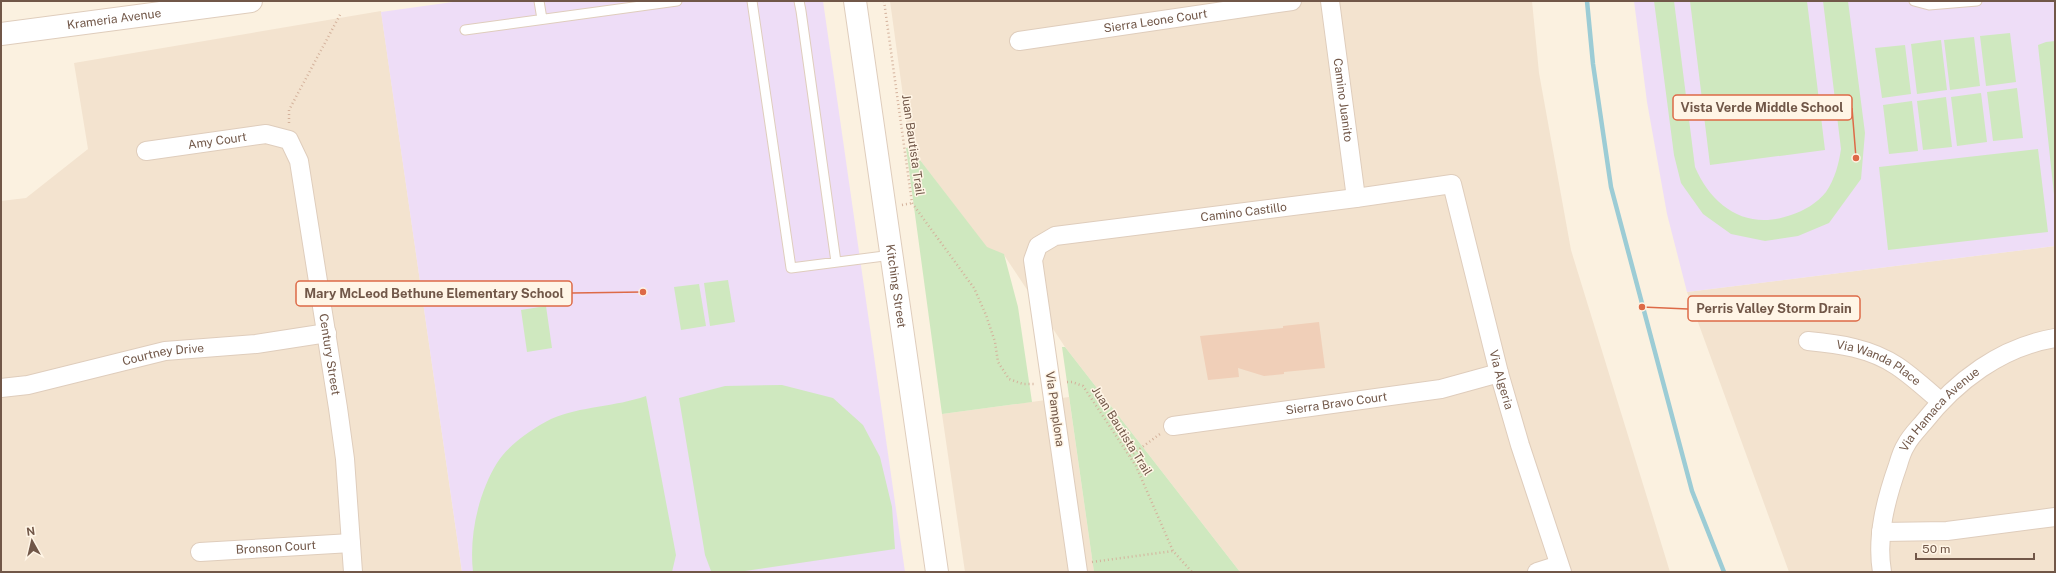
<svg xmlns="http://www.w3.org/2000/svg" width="2056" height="573" viewBox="0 0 2056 573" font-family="'Public Sans',sans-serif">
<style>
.residential{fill:#f3e3cf}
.education{fill:#eeddf7}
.green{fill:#cfe8bf}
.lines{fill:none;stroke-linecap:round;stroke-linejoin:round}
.stream{stroke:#9cccd5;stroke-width:4.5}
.building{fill:#f0cfb8}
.service-casing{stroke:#dfcdbc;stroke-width:11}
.minor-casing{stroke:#dfcdbc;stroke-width:20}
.tertiary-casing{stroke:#dfcdbc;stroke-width:24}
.path{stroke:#d4b29c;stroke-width:2.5;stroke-dasharray:1 3;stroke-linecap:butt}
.service{stroke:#fff;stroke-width:9}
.minor{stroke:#fff;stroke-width:18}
.tertiary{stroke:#fff;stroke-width:22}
.labels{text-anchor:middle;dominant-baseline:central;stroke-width:3;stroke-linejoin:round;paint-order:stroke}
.street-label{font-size:12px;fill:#715748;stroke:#fff5e6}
.leader{fill:none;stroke:#dd6a47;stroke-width:1.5}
.callout-dot{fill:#dd6a47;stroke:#fff5e6;stroke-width:1.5}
.callout{fill:#fff5e6;stroke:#dd6a47;stroke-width:1.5}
.callout-label{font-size:13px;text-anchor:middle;font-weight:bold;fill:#715748}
</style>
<rect width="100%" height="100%" fill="#fbf1e0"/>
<path class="residential" d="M890 1H1532L1539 73 1571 250 1670 572H1240L1065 347 1004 255 987 248 910 147Z
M381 11 462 572H1V201L26 198 88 149 74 63Z
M2055 246V572H1789L1687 292Z
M1069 397 1094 572H965L942 414Z"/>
<path class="education" d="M460 1H823L905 572H462L381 12Z
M1634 1H2055V246L1687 292 1667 214 1647 102Z"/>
<path class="green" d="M1654 1H1674L1695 167C1712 207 1747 231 1791 215 1804 211 1817 203 1826 192 1835 179 1839 163 1841 149L1823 1H1848L1865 133 1861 179 1829 223 1798 236 1765 241 1731 234 1703 214 1681 183 1674 155Z
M1690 1H1807L1825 150 1710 165Z
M2010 33 2016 82 1986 86 1980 36Z
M1974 37 1980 86 1950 90 1944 40Z
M1941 40 1947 90 1917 94 1911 44Z
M2055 41V204L2038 45 2046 42Z
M1905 45 1911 94 1882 98 1875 48Z
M2017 88 2023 138 1993 141 1987 92Z
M1981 93 1987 142 1957 146 1951 97Z
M1946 97 1952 147 1923 150 1917 101Z
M1912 101 1918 151 1889 154 1883 105Z
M910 147 987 247 1004 254 1018 307 1032 402 942 414 906 148Z
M2038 149 2048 232 1888 250 1879 167Z
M728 280 735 322 710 326 704 283Z
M699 284 706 326 681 330 674 287Z
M546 306 552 348 527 352 521 310Z
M1062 347H1065L1240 572H1094Z
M782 385 833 398 863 425 880 457 892 507 895 549 738 572 711 571 705 555 679 398 725 386Z
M646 396 676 555 672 572H473C469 536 478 494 497 463 507 446 533 428 551 419 581 406 615 407 646 396Z"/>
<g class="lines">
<path class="stream" d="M1587 1 1593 64 1611 187 1692 491 1724 572"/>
</g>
<path class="building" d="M1319 322 1325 368 1284 372V374L1264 376 1238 368 1239 377 1208 380 1200 336 1283 328V326Z"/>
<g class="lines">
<g class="service-casing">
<path id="service" d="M539 1 542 19
M752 1 791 268 892 255
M799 1 801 11 836 262
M1914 1 1929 5 1977 1
M465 30 677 1"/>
</g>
<g class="minor-casing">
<g id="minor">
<path id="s1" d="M1330 1 1356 198"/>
<path id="s2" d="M1019 41 1292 1"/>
<path id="s3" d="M146 151 266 134 289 140 299 161 338 408 345 459 353 572"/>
<path id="s4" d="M1808 341C1839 344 1870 348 1897 366 1912 376 1926 389 1940 401"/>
<path id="s5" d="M1 388 28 385 165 351 256 344 327 333"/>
<path id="s6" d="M1173 426 1441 389 1499 373"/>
<path d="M1881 532 1947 531 2055 517"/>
<path id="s7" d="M200 552 351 543"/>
<path id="s8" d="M1078 572 1033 260 1038 246 1055 236 1356 198 1452 184 1499 373 1520 445 1562 572"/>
<path d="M1537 572 1559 565"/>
<path id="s9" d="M1882 572C1876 536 1886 499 1898 465 1900 458 1902 451 1906 445 1910 437 1917 430 1923 423 1956 381 2001 347 2055 338"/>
</g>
</g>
<g class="tertiary-casing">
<g id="tertiary">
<path id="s10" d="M855 1 937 572"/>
<path id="s11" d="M1 34 251 1"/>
</g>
</g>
<path class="path" d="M884 1 912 203 974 288 986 315 995 342 998 362 1009 379 1023 384H1034
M289 123V110L341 13
M902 205 912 203
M1067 382H1072L1083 386 1136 466 1173 551 1192 572
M1130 456 1160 434
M1092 562 1173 551"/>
<use href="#service" class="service"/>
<use href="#minor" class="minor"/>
<use href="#tertiary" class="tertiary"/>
</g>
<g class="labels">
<g class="street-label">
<text stroke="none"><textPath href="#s11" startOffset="114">Krameria Avenue</textPath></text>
<text stroke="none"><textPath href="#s2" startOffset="138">Sierra Leone Court</textPath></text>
<text stroke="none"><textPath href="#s1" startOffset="100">Camino Juanito</textPath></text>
<text stroke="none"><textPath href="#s3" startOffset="72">Amy Court</textPath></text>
<text transform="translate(913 145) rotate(82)">Juan Bautista Trail</text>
<text stroke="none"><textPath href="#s8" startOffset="540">Camino Castillo</textPath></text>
<text stroke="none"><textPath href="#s10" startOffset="288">Kitching Street</textPath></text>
<text stroke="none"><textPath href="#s3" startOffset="364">Century Street</textPath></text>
<text stroke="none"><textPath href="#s5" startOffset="166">Courtney Drive</textPath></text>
<text stroke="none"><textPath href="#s4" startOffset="75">Via Wanda Place</textPath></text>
<text stroke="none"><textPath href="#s8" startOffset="952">Via Algeria</textPath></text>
<text stroke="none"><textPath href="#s6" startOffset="165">Sierra Bravo Court</textPath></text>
<text transform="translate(1055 409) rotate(82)">Via Pamplona</text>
<text stroke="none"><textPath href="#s9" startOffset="180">Via Hamaca Avenue</textPath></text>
<text transform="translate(1122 431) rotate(58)">Juan Bautista Trail</text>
<text stroke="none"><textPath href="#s7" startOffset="76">Bronson Court</textPath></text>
</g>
</g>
<path class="leader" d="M1856 158L1852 108M643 292L572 293M1642 307L1688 309"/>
<g class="callout-dot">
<circle cx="1856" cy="158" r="4"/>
<circle cx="643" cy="292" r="4"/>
<circle cx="1642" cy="307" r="4"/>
</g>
<g class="callout">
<rect x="1673" y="95" width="179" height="25" rx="4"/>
<rect x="296" y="281" width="276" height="25" rx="4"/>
<rect x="1688" y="296" width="172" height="25" rx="4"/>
</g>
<g class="callout-label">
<text x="1762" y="112">Vista Verde Middle School</text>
<text x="434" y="298">Mary McLeod Bethune Elementary School</text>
<text x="1774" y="313">Perris Valley Storm Drain</text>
</g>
<rect width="2056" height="573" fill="none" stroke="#715748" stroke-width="4"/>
<g transform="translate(32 541) rotate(352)" stroke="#fff5e6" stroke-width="3" paint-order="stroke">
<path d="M0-3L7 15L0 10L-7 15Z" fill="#715748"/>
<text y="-6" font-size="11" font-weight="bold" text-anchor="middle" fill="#715748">N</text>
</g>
<path d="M1916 553v6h118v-6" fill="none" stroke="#715748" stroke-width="2"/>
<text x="1922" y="553" font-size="12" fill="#715748" stroke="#fff5e6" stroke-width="3" paint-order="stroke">50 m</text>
</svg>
